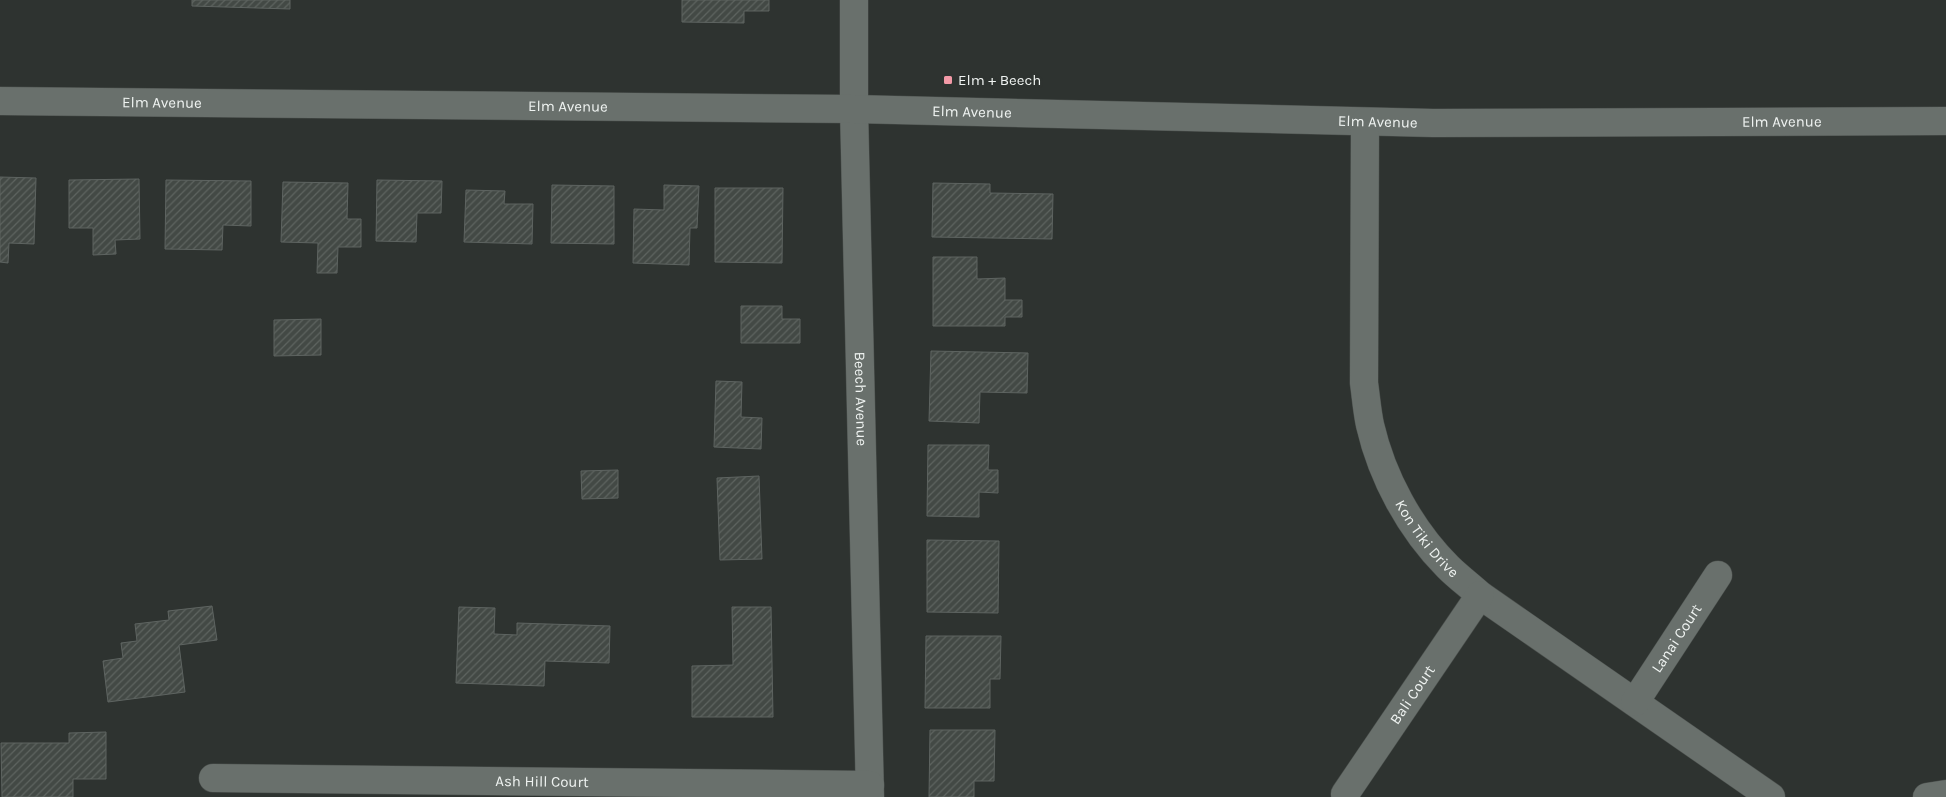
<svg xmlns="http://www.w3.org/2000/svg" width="1946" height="797" viewBox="0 0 1946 797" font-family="Karla,sans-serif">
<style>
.building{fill:url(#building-hatch);stroke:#5e6461}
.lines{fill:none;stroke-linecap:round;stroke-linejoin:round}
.minor-casing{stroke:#4a4f4c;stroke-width:29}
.minor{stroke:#69706c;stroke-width:28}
.poi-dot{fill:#f39aa7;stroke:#2e3330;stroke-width:2}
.labels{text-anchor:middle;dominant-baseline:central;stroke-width:5;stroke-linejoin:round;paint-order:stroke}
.poi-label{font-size:15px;fill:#eff3f1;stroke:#2e3330;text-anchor:start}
.street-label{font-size:15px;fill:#eff3f1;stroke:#2e3330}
</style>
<defs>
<pattern id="building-hatch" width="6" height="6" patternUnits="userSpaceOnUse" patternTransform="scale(1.25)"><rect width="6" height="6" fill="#434945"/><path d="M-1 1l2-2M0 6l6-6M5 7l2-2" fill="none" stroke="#5e6460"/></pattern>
</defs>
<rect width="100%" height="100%" fill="#2e3330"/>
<path class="building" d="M192 0H290V9L192 6Z
M682 0H769V11H744V23L682 22Z
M0 177 36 178 34 244 9 243 8 263 0 262Z
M139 179 140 239 115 240 116 254 93 255V228H69V180Z
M166 180 251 181V226L223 225 222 250 165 249Z
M377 180 442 181 441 213H417L416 242 376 241Z
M283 182 348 183 347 219H361V247H338L337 273H317L318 243 281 242Z
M933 183 990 184V193L1053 194 1052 239 932 237Z
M552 185 614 186V244L551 243Z
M664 185 699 186 697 228H690L689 265 633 263 634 209 664 210Z
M715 188H783L782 263 715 262Z
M466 190 505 191 504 204H533L532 244 464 242Z
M933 257H977V279L1005 278V300H1022V317H1005V326H933Z
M741 306H782V319H800V343H741Z
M321 319V355L274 356V320Z
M931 351 1028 353 1027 393 980 392 979 423 929 421Z
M716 381 742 382 741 417 762 418 761 449 714 447Z
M928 445H989L988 470H998V493L979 492V517L927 516Z
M618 470V498L582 499 581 471Z
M759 476 762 559 720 560 717 478Z
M927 540 999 541 998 613 927 612Z
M212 606 217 640 179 645 185 692 108 702 103 661 123 658 121 643 137 641 135 624 169 620 168 611Z
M459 607 495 608 494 634 517 635V623L610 626 609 663 545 661 544 686 456 683Z
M732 607H771L773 717H692V666L733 665Z
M926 636H1001L1000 679H990V708H925Z
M930 730H995L994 781H974V797H929Z
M106 732V779H73V797H2L1 743H69V733Z"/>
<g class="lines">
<g class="minor-casing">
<g id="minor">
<path id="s1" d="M854 0V109L870 797"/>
<path id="s2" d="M0 101 854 109 1433 123 1946 121"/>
<path id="s3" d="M1365 122 1364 383C1366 397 1367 411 1370 425 1382 477 1410 529 1448 567 1458 577 1469 585 1480 595L1771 797"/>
<path id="s4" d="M1635 702 1718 575"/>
<path id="s5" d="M213 778 870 785"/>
<path id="s6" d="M1345 794 1480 595"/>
<path d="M1927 797 1946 794"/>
</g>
</g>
<use href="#minor" class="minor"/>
</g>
<rect class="poi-dot" x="943" y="75" width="10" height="10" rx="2.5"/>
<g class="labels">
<g class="poi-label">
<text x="958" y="80">Elm + Beech</text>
</g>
<g class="street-label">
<text stroke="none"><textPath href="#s2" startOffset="162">Elm Avenue</textPath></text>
<text stroke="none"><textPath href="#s2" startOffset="568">Elm Avenue</textPath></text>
<text stroke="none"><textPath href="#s2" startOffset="972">Elm Avenue</textPath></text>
<text stroke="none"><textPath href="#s2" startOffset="1378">Elm Avenue</textPath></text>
<text stroke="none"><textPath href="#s2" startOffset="1782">Elm Avenue</textPath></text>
<text stroke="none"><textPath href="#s1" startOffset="399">Beech Avenue</textPath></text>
<text stroke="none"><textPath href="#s3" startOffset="432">Kon Tiki Drive</textPath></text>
<text stroke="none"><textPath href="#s4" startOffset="76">Lanai Court</textPath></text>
<text stroke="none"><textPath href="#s6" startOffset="120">Bali Court</textPath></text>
<text stroke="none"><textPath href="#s5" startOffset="329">Ash Hill Court</textPath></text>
</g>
</g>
</svg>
